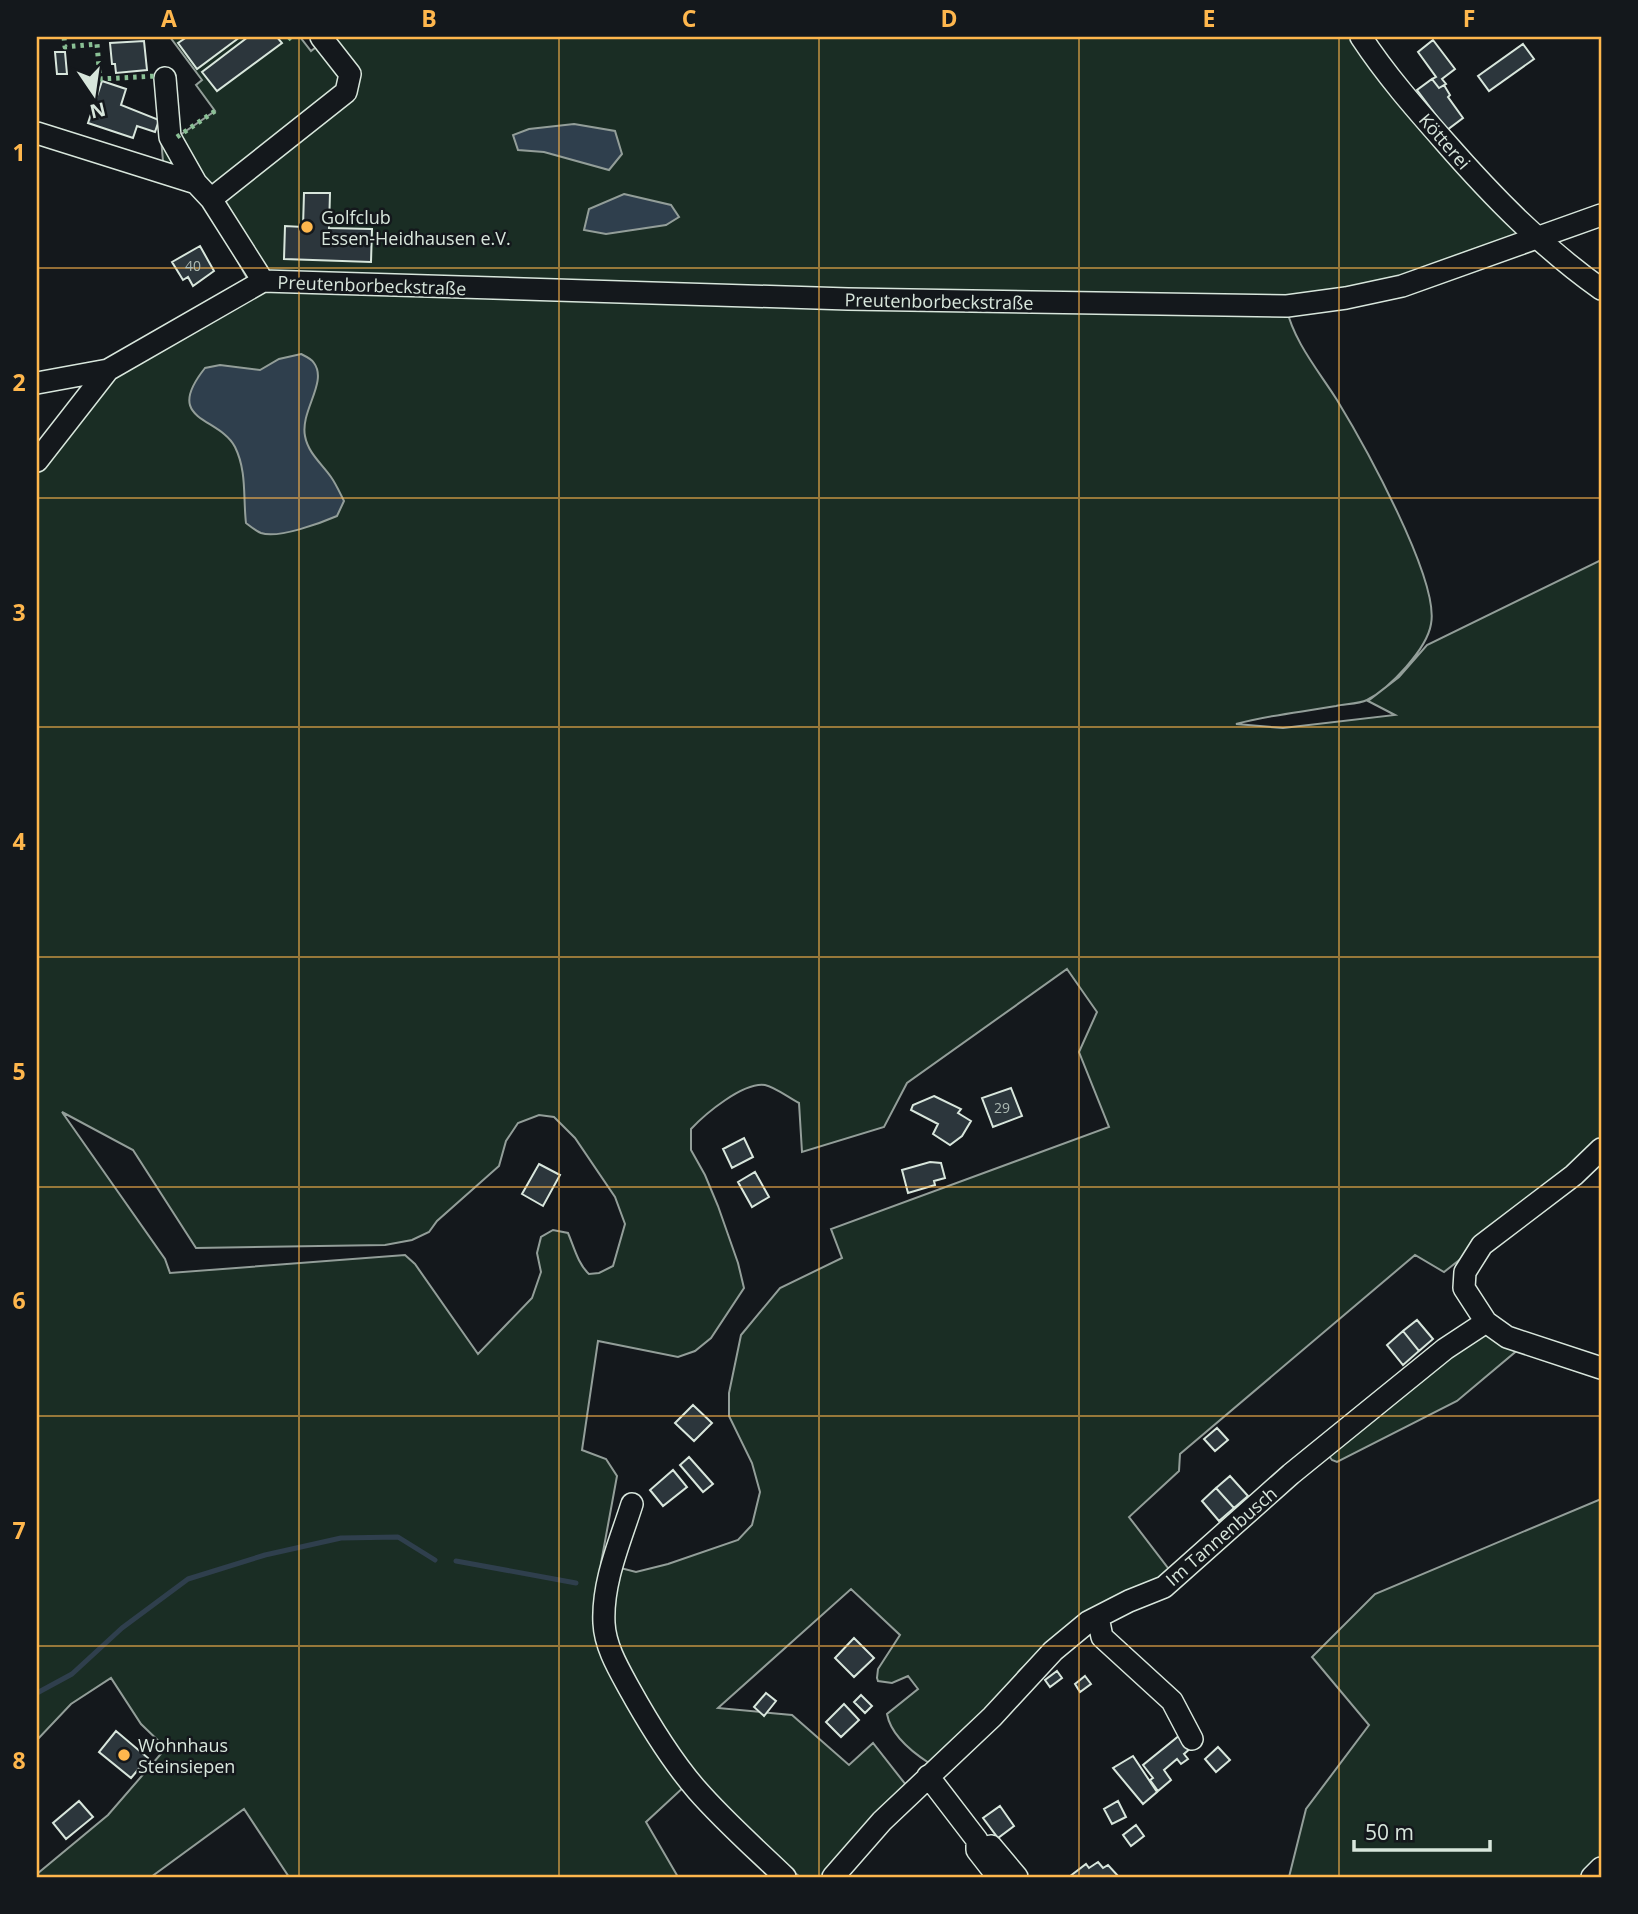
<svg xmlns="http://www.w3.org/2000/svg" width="1638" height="1914" viewBox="0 0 1638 1914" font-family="'Open Sans',sans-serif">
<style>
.green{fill:#1a2d24;stroke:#939e99;stroke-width:2;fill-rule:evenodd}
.water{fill:#2f3f4d;stroke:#939e99;stroke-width:2}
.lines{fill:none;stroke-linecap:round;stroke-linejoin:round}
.stream{stroke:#2f3f4d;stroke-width:5}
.building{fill:#2c363c;stroke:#d8e6dc;stroke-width:2}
.minor-casing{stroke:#d8e6dc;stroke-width:24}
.minor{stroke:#14181c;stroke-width:21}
.hedge{stroke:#8ac095;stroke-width:5;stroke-dasharray:3.5 5;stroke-linecap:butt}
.grid{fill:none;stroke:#ffb74d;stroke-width:2;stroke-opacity:0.55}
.poi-dot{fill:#ffb74d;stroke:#14181c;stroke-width:2.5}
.labels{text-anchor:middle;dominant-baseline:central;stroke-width:5;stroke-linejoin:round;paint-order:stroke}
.number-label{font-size:14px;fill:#adbab4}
.street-label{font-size:18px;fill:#d8e6dc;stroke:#14181c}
.poi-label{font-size:18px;fill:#d8e6dc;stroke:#14181c;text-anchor:start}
.neatline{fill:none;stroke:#ffb74d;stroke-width:2.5}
.grid-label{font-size:23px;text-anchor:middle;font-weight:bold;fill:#ffb74d}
</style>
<rect width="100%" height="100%" fill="#14181c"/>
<path class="green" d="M170 37H300L311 51 329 37H1356L1527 237 1401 285 1286 307C1294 342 1318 370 1337 400 1362 441 1440 580 1431 624 1427 649 1390 688 1367 700 1359 704 1345 704 1336 706 1303 712 1268 715 1236 724L1283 728 1395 715 1368 701 1399 677 1427 645 1601 560V1149L1444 1272 1415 1255 1180 1454 1179 1471 1129 1517 1171 1572 1071 1627 1020 1670 982 1717 929 1763C912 1752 891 1736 887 1714L918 1689 908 1676 892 1683 878 1681 877 1678 878 1669 900 1635 851 1589 718 1708 792 1715 849 1765 873 1743 906 1785 821 1877H800L687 1784 646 1822 678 1877H289L244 1809 151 1877H37V1874L108 1815 166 1748 141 1724 111 1678 71 1704 37 1740V453L106 363 247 278 201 197 163 161 161 138 177 137 215 111 196 85 202 80ZM1067 969 1097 1012 1079 1052 1109 1127 831 1229 842 1258 780 1288 741 1335 729 1393V1416L752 1463 760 1492 752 1525 738 1540 668 1564 636 1572 601 1563 617 1476 606 1459 582 1450 598 1341 678 1357 695 1351 711 1338 744 1288 738 1263 718 1206 705 1175 691 1150V1129C705 1114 743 1082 765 1085 775 1087 789 1098 799 1103L802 1152 884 1127 907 1083ZM62 1112 133 1150 196 1248 385 1245 412 1240 429 1232 437 1221 499 1166 506 1141 518 1123 539 1115 554 1117 575 1138 615 1197 625 1224 613 1266 599 1273 589 1274C578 1264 574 1247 568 1233L553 1230 541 1237 537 1253 541 1272 532 1298 478 1354 415 1264 405 1255 170 1273 165 1259Z
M1485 1326 1520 1348 1457 1401 1337 1462 1332 1460 1324 1449Z
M1601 1499V1859L1583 1877H1289L1306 1809 1369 1725 1312 1657 1375 1594Z"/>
<path class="water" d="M574 124 615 131 622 154 609 170 544 152 518 150 513 135 529 129Z
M624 194 671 205 679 217 666 225 606 234 584 230 589 209Z
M301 354C305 356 312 359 314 363 328 382 300 411 305 436 308 453 322 464 331 477 336 484 340 493 344 501L337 516C321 523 278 539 261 533 256 531 250 526 246 523 243 498 247 471 235 447 219 416 162 422 205 368L220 365 260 370 279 359Z"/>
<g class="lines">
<path class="stream" d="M456 1561 576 1583
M37 1693 72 1674 122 1628 188 1579 265 1555 341 1538 398 1537 435 1560"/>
</g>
<path class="building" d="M187 37H240L197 69 178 43Z
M248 37H277L282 43 217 91 202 72Z
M1433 40 1455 69 1442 79 1446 84 1439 88 1432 79 1436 77 1418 52Z
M144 41 147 70 116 73 115 64H112L110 43Z
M1523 44 1534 59 1489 91 1478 76Z
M55 52H65L67 74H57Z
M1432 79 1439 88 1444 85 1450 95 1448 97 1463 118 1447 130 1417 90Z
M102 81 126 89 121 105 159 120 155 132 137 126 133 138 88 123Z
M304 193H330L329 228 372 229 371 262 284 259 285 226 303 227Z
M200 246 214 271 193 286 188 277 183 280 172 262Z
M1011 1088 1022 1116 993 1127 982 1098Z
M934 1096 961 1109 958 1113 971 1121 962 1136 950 1145 933 1134 938 1124 911 1110 913 1105Z
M744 1138 753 1157 732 1168 723 1149Z
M930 1162 941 1163 945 1178 934 1181 935 1185 908 1193 902 1170Z
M539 1164 560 1175 543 1206 522 1194Z
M755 1172 769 1197 752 1207 738 1182Z
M1417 1320 1433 1339 1419 1351 1403 1331Z
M1403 1331 1419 1351 1403 1365 1387 1345Z
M693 1405 712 1423 694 1441 675 1423Z
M1217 1428 1228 1440 1215 1451 1204 1439Z
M689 1457 713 1484 703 1492 680 1465Z
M673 1470 687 1487 663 1506 650 1490Z
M1230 1476 1248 1496 1234 1508 1216 1488Z
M1216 1488 1234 1508 1219 1521 1202 1501Z
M854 1638 874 1658 854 1677 835 1658Z
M1057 1671 1062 1678 1050 1687 1045 1680Z
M1085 1676 1091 1684 1080 1692 1075 1684Z
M766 1693 776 1701 764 1716 754 1707Z
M861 1695 872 1706 865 1713 854 1702Z
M844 1704 859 1720 841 1737 826 1722Z
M116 1731 148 1758 131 1778 99 1752Z
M1180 1735 1191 1748 1184 1754 1188 1759 1181 1764 1177 1759 1164 1770 1171 1780 1158 1791 1150 1780 1153 1778 1143 1765Z
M1218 1747 1230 1760 1216 1772 1205 1759Z
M1133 1756 1157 1792 1143 1804 1113 1768Z
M79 1801 93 1817 66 1839 53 1823Z
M1118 1801 1126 1817 1112 1824 1104 1809Z
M1000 1806 1014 1826 998 1838 983 1818Z
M1136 1825 1144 1836 1131 1846 1123 1835Z
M1098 1862 1103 1868 1108 1865 1119 1877H1069L1086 1864 1089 1868Z"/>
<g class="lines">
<g class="minor-casing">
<path id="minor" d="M1361 37C1386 75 1415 108 1445 142 1493 197 1542 247 1601 289
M165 78 170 137 196 183 211 199 263 281
M37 133 196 183
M211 199 346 92 350 74 321 37
M37 383 108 370
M37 461 108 370 263 281 848 299 1287 306 1346 298 1402 286 1601 215
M1486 1322 1464 1288 1465 1272 1482 1245 1574 1175 1601 1149
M632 1504C620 1542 602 1582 604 1623 605 1646 618 1668 629 1688 649 1724 670 1759 697 1790 724 1821 756 1849 785 1877
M1098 1617 1102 1637 1172 1701 1192 1739
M928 1776 977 1840V1850L998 1877
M991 1846 1017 1877
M833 1877 882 1821 992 1717 1053 1651 1088 1622 1129 1601 1164 1587 1291 1474 1445 1349 1486 1322 1507 1337 1601 1368
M1592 1877 1601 1868"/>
</g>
<use href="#minor" class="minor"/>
<path class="hedge" d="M64 37 65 47 97 44 100 79 157 76
M289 37 292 40
M177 137 215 111"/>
</g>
<path class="grid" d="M299 37V1877M559 37V1877M819 37V1877M1079 37V1877M1339 37V1877M37 268H1601M37 498H1601M37 727H1601M37 957H1601M37 1187H1601M37 1416H1601M37 1646H1601"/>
<g class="poi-dot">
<circle cx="307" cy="227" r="7"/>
<circle cx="124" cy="1755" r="7"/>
</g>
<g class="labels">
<g class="number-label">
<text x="193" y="265">40</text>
<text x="1002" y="1107">29</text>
</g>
<g class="street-label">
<text transform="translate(1445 141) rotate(49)">Kötterei</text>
<text transform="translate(372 285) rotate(2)">Preutenborbeckstraße</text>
<text transform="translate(939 301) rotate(1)">Preutenborbeckstraße</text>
<text transform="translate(1221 1536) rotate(-41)">Im Tannenbusch</text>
</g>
<g class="poi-label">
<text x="321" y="217">Golfclub<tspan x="321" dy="21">Essen-Heidhausen e.V.</tspan></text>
<text x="138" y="1745">Wohnhaus<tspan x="138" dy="21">Steinsiepen</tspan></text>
</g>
</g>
<rect width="1638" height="1914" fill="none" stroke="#14181c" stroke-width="77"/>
<g transform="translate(94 94) rotate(167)" stroke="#14181c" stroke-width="5" paint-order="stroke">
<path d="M0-5L12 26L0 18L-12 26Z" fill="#d8e6dc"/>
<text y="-10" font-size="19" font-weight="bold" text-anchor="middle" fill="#d8e6dc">N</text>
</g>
<path d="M1354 1840v10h136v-10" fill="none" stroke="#d8e6dc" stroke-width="3.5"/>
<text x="1365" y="1840" font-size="21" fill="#d8e6dc" stroke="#14181c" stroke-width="5" paint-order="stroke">50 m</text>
<rect x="38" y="38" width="1562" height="1838" class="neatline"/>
<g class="grid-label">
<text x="169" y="27">A</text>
<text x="429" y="27">B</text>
<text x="689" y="27">C</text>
<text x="949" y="27">D</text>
<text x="1209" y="27">E</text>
<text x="1469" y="27">F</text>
<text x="19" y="161">1</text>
<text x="19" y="391">2</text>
<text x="19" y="621">3</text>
<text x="19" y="850">4</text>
<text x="19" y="1080">5</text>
<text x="19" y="1309">6</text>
<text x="19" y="1539">7</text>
<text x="19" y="1769">8</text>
</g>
</svg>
